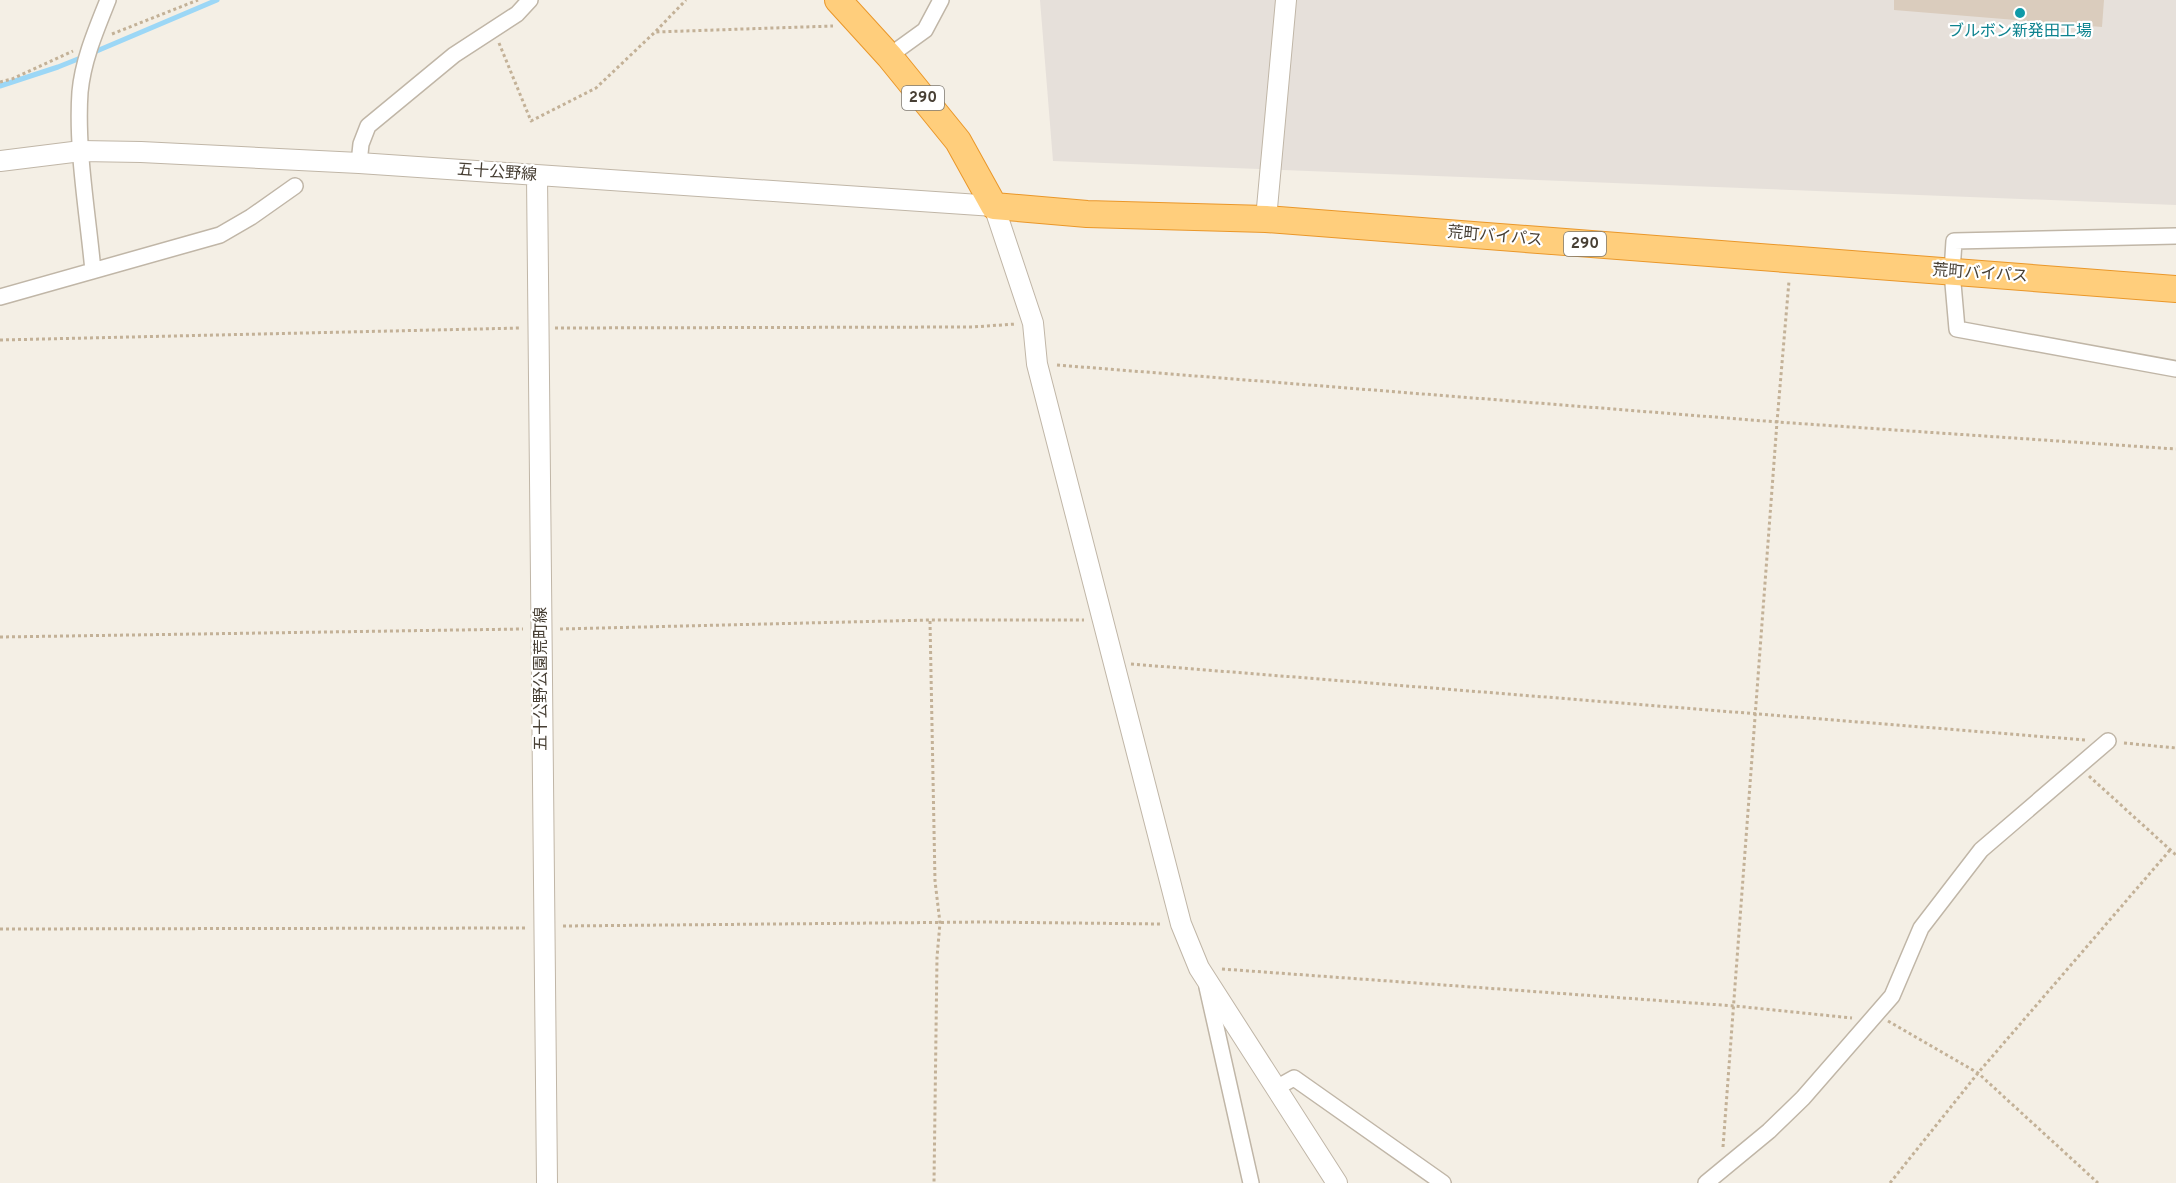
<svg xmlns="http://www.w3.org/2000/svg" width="2176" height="1183" viewBox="0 0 2176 1183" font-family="Overpass,'Noto Sans JP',sans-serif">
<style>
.industrial{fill:#e6e0da}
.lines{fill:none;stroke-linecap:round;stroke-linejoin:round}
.stream{stroke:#9cd7f6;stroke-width:5}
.building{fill:#daccbd}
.minor-casing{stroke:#c0b6a7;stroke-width:18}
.tertiary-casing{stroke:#c0b6a7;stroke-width:22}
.trunk-casing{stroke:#ea9729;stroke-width:28}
.path{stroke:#c3b197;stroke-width:3;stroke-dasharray:3 3;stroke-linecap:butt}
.minor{stroke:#fff;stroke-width:15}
.tertiary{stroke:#fff;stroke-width:20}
.trunk{stroke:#ffce7c;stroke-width:26}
.culture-dot{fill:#0f9aa8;stroke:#fff;stroke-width:2}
.labels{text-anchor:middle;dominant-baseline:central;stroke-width:4.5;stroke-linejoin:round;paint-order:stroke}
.shield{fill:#fff;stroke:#7e7971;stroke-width:1.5}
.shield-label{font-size:15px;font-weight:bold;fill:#473f34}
.culture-label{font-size:16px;fill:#0d838f;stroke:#fff}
.street-label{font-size:16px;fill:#473f34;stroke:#fff}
</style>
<rect width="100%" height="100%" fill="#f4efe5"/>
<path class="industrial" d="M1040 0H2176V205L1053 161Z"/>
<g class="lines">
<path class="stream" d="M92 53 217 0
M0 86 58 67 83 57"/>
</g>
<path class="building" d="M1894 0H2104L2102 27 1894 10Z"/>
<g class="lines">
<g class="minor-casing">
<path id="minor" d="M889 56 925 30 941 0
M359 163 361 144 368 126 454 55 517 14 530 0
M2176 236 1954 241 1952 272 1957 329 2176 369
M93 271C88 215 76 149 80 92 83 60 96 30 108 0
M0 297 220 235 251 217 295 186
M1207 987 1251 1183
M1276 1088 1294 1078 1443 1183
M1706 1183 1769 1131 1803 1098 1892 996 1921 928 1981 850 2108 741"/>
</g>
<g class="tertiary-casing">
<path id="tertiary" d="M0 161 81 151 141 152 359 163 994 206 1033 323 1037 364 1181 924 1199 968 1337 1183
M537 176 547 1183
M1266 219 1286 0"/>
</g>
<g class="trunk-casing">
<path id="trunk" d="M838 0 889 56 958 141 994 206 1087 214 1266 219 2176 289"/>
</g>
<path class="path" d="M656 31 686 0
M112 34 198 0
M499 43 531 121 596 88 655 32 833 26
M0 82 12 79 73 51
M555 328 972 327 1016 324
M0 340 521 328
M1057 365 1777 422 2176 449
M930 621 935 881 940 923 937 957 934 1183
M560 629 930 620H1084
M0 637 523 629
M1131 664 2085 740
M2124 743 2176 748
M2089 776 2176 855
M563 926 984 922 1162 924
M0 929 526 928
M1222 969 1735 1006 1852 1018
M1888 1021 1978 1073 2098 1183
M1723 1147 1777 422 1789 281
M1890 1183 1978 1073 2170 850"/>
<use href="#minor" class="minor"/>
<use href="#tertiary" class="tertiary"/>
<use href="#trunk" class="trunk"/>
</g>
<circle class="culture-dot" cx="2020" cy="13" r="6"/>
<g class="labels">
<g class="shield">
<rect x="902" y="86" width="42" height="24" rx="4.5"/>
<rect x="1564" y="232" width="42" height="24" rx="4.5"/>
</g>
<g class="shield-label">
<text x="923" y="98">290</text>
<text x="1585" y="244">290</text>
</g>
<g class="culture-label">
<text x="2020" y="32">ブルボン新発田工場</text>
</g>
<g class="street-label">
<text transform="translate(497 173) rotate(4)">五十公野線</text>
<text transform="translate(1495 237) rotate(5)">荒町バイパス</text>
<text transform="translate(1980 274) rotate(4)">荒町バイパス</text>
<text transform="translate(542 679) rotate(-90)">五十公野公園荒町線</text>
</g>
</g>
</svg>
